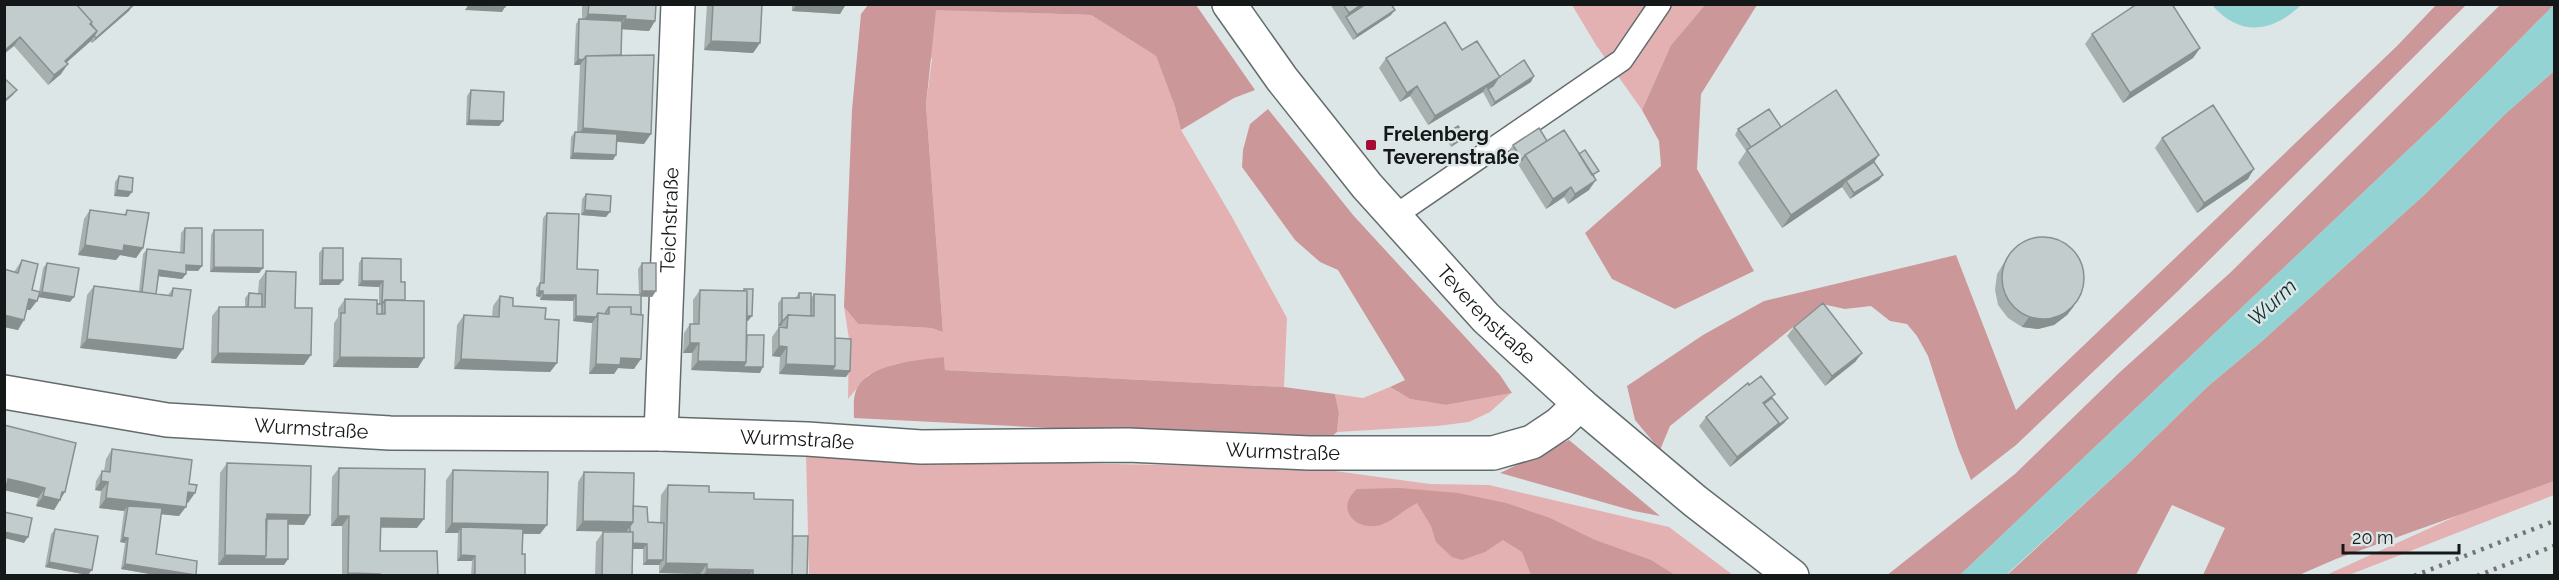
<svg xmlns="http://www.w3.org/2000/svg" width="2559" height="580" viewBox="0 0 2559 580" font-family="Raleway,sans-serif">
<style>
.green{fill:#e4b1b3}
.forest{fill:#cc9799}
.water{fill:#93d3d3}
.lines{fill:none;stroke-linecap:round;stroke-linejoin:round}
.service-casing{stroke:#636c6c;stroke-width:24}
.minor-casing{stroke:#636c6c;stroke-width:36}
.tertiary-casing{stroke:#636c6c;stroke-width:36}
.service{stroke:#fff;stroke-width:21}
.minor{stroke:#fff;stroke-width:33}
.tertiary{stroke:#fff;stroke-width:33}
.rail{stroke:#707676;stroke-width:4.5;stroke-dasharray:3 6;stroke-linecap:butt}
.wall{fill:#a8afaf}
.shaded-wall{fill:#888f8f}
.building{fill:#c3cccc;stroke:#888f8f;stroke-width:1.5}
.poi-dot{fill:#a60b35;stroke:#dde6e6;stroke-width:2}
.labels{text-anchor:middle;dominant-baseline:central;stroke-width:5;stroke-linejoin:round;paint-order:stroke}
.poi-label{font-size:20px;font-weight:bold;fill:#151818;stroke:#dde6e6;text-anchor:start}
.street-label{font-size:20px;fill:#151818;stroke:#dde6e6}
.water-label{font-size:21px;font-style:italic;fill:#103131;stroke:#dde6e6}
</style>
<rect width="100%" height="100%" fill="#dde6e6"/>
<path class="green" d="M891 5 976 11 1091 15 1156 56 1175 107 1181 130 1232 217 1287 318 1284 387 945 370 944 357 895 364 868 375 848 399 849 339 844 307 858 324 931 328 943 332 926 105 932 59Z
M1572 5H1705L1671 45 1642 110 1596 45Z
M1390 387 1410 399 1446 405 1511 393 1490 412 1469 422 1437 426 1337 432 1339 413 1335 394 1363 398Z
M806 453 925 460 1313 468 1430 484 1489 485 1669 527 1733 575H809Z
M2554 479V495L2349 575 2324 576 2461 514Z"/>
<path class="forest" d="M868 5H1196L1255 90 1234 98 1181 130 1175 107 1156 56 1091 15 936 10 926 105 943 332 931 328 858 324 844 307 852 110 861 14Z
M1705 5H1757L1701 94 1697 169 1754 271 1675 309 1612 279 1585 233 1661 166 1659 141 1642 110 1671 45Z
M2436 5H2466L2177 292 2016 445 1971 480 1958 448 1928 356 1917 336 1907 324 1890 321 1871 306 1845 309 1822 304 1670 426 1660 450 1635 420 1627 386 1703 335 1764 301 1956 255 2016 410 2397 46Z
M2500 5H2554L2447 113 1960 575 1886 576 2015 474 2120 372 2231 272Z
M2554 71V481L2336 559 2299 575H2203L2225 528 2172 505 2136 575 2006 576 2130 462 2207 387 2262 341 2424 195 2504 115Z
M1268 109 1353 215 1500 375 1512 393 1446 405 1410 399 1390 387 1405 380 1338 270 1320 262 1295 240 1242 167 1243 150 1250 124Z
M944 357 945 370 1284 387 1335 394 1339 413 1337 432 1325 442 854 418C854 410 853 401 855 394 863 363 919 360 944 357Z
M1569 440 1660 516 1634 511 1500 473Z
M1400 488 1458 493 1506 503 1550 518 1595 540 1651 560 1675 575H1531L1522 552 1503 540 1485 552 1462 560 1452 557 1436 542 1431 526 1417 503C1405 509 1395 519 1385 523 1361 535 1332 511 1357 489Z"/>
<path class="water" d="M2212 5H2301C2272 33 2240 37 2212 5Z
M2554 5V71L2504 115 2424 195 2262 341 2207 387 2130 462 2006 575H1960L2447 113Z"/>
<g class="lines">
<g class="service-casing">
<path id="service" d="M1396 215 1622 60 1660 4"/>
</g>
<g class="minor-casing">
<g id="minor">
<path id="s1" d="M4 392 167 420 390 433 661 434 807 439 921 447 1128 445 1309 453H1493L1532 442 1559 424 1580 404"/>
<path id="s2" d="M661 434 678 4"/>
</g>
</g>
<g class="tertiary-casing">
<g id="tertiary">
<path id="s3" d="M1229 4 1282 79 1367 186 1486 318 1580 404 1695 501 1792 576"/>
</g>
</g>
<use href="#service" class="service"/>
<use href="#minor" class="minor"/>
<use href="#tertiary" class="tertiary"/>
<path class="rail" d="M2414 576 2554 521
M2477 576 2554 546"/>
</g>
<path class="wall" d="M4 4H136L92 43 90 41 66 63 61 74 48 85 14 46Z
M582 4H656L655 21 649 31 622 29 621 55 644 144 617 142 613 160 570 159 571 137 575 132H577L580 65H574L576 24 579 19H582Z
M707 4H762L760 43 753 53 704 50Z
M792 4H846L840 14 792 11Z
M1330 4H1391V15L1353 40Z
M2092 34 2200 48 2193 58 2123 103 2085 44Z
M1462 50 1500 77 1531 82 1491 107 1483 92 1428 125 1410 96 1400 102 1379 68 1386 58Z
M471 90 503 121 499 126 466 125 467 96Z
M1781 127 1879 155 1874 162 1883 175 1879 180 1850 199 1842 187 1782 228 1738 163 1746 151 1735 135 1738 129Z
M1448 132 1464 136 1460 141 1451 147 1445 137Z
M2162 138 2248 179 2197 213 2155 148Z
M1547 141 1579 154 1595 176 1594 177 1589 190 1568 204 1564 197 1546 209 1509 150 1513 145Z
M119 176 132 192 128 197 114 196 115 182Z
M586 194 606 217 581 215 582 199Z
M90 210 124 215 127 210 143 248 136 258 120 255 116 260 78 255 84 219Z
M547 213 577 269 597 294 639 295 638 269 642 263 656 291 652 297H641L634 369 618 368 614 374H589L592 323 573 321V301L540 300V297L536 296V288L540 283 543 218Z
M185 228 202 266 198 271H186V274L182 279 159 276 156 294 168 295 173 288 183 349 176 359 80 348 87 295 94 286 139 291 143 254 147 249 180 253 181 233Z
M214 230 263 268 259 273 210 272 211 235Z
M323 248 343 280 339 285H319V253Z
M2012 250 2074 306 2067 315 2054 325 2038 329 2022 327 2008 318 1998 305 1995 290 1997 274Z
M362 258 401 282 418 368 333 367 334 323 338 317V309L345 299 379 304V287L358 286 359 263Z
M22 260 32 290 39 292 43 268 47 263 70 302 38 297 30 310H27L18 330 4 327V269L14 272Z
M266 271 295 308 304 365 211 363 212 316 219 307H245V298L249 293H258L259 281Z
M744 289 748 321H747V335L760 373 691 370 692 353H683L684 333 690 324H693V300L700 290 742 291Z
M799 293 811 298 814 294 850 371 846 377 779 374 780 357 772 356V337L779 327H781V326H778V303L782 298H795Z
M500 296 513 306 545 319 557 363 550 372 454 369 457 325 464 315 492 317 493 306Z
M1794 327 1862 353 1855 362 1825 386 1787 336Z
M1749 385 1772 398 1788 418 1784 423 1730 467 1699 426 1706 417Z
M4 425 61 498 54 510 36 506 38 498 4 490Z
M112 449 189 484 188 503 186 502 179 516 161 514 156 554 197 561 196 576H161L121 569 125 543 120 542 124 511 99 508 101 491 95 490 96 481 102 471H104L106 459Z
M227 463 310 515 304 525 288 524V559L284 565H218L220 473Z
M339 468 417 528H381L380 551 438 576H342V526H331L332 477Z
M453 470 540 534H523L522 554 525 576H471L472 561H457L458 533H445L446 480Z
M584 472 633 506 648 522H660L661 495 668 485 754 499 793 536 807 576H700V574L659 573V565H643V549H633L632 576H595L596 542 603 532H626V531H576L578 482Z
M55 529 88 575 45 567 51 534Z"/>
<path class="shaded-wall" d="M469 4 505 7 502 12 465 10Z
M797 4H846L840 14 792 11Z
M1362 4H1370L1346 17 1349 13Z
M132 6 129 11 92 43 96 38Z
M1395 10 1391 15 1353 40 1357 35Z
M588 14 626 16 619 26 581 24Z
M625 19 655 21 649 31 618 29Z
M97 31 91 41 58 70 65 61Z
M20 37 14 46 4 54V51Z
M711 41 760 43 753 53 704 50Z
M2200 48 2193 58 2123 103 2130 93Z
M578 59 583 60 580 65H574Z
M68 64 61 74 48 85 54 75Z
M1534 76 1531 82 1491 107 1495 102Z
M1500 77 1493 86 1488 89 1486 87 1483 92 1428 125 1435 116Z
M1417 86 1410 96 1400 102 1407 93Z
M17 90 13 95 4 103V101Z
M469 120 503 121 499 126 466 125Z
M583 128 651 134 644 144 576 138Z
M1464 136 1460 141 1451 147 1454 142Z
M573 153 616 155 613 160 570 159Z
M1879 155 1870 168 1846 181 1842 187 1782 228 1791 215Z
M2254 169 2248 179 2197 213 2204 203Z
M1883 175 1879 180 1850 199 1854 193Z
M1596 180 1589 190 1568 204 1575 194Z
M1571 187 1564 197 1546 209 1553 199Z
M117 190 132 192 128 197 114 196Z
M585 210 610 212 606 217 581 215Z
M85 245H124L143 248 136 258 120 255 116 260 78 255Z
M186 265 202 266 198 271 182 270Z
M214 267 263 268 259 273 210 272Z
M159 270 186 274 182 279 156 276Z
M322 280H343L339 285H319Z
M362 281H383L379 287 358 286Z
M539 291H543L540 297 536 296Z
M642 291H656L652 297 639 296Z
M42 292 74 297 70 302 38 297Z
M543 295H576L573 301 540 300Z
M29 299 37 301 30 310 23 309Z
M2074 306 2067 315 2054 325 2038 329 2022 327 2029 317Z
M4 315 24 320 18 330 4 327Z
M576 316 596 317 592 323 573 321Z
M743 316H752L748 321H740Z
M782 320H784L781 326H778Z
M87 339 183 349 176 359 80 348Z
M690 343H699L692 353H683Z
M779 346 787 347 780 357 772 356Z
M218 353 311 355 304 365 211 363Z
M1862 353 1855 362 1825 386 1832 376Z
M340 357 424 358 418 368 333 367Z
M621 358 641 359 634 369 618 368 614 374H589L596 364Z
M461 359 557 363 550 372 454 369Z
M698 361 746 362 763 367 760 373 691 370Z
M786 364 835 366 850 371 846 377 779 374Z
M1788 418 1784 423 1730 467 1737 457 1779 423Z
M8 479 45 488 38 498 4 490V485Z
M101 481 108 482 101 491 95 490Z
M62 492H65L54 510 36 506 43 496Z
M188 492 195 493 188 503 181 502Z
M106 498 186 507 179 516 127 511 128 506 124 511 99 508Z
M267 514 310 515 304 525 263 524Z
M338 516H349L342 526H331Z
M381 518 424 519 417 528 374 527Z
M583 521 633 522 626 532 576 531Z
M452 523 547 525 540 534 461 533V527L458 533H445Z
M4 532 28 537 24 543 4 538Z
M123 537 128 538 125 543 120 542Z
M630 543 647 544 643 549H626Z
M225 555 266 556 288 559 284 565H218Z
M461 555 475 556 472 561H457Z
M647 560H663L659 565H643Z
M49 562 92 570 88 575 45 567Z
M666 563 707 564 700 574 659 573Z
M125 564 196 575 161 576 121 569Z
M707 569 753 570 749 576H703Z
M348 573 380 574 379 576H347Z"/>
<path class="building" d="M4 4H76L92 22 90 24 97 31 65 61 68 64 54 75 20 37 4 51Z
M76 4H131L132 6 96 38 94 36 97 31 91 24 92 22Z
M472 4H506L505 7Z
M589 4H656L655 21 625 19 626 16 588 14Z
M713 4H762L760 43 711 41Z
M1343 4H1362L1349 13Z
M1366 4H1391L1395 10 1357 35 1346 17Z
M2137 4H2172L2200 48 2130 93 2092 34Z
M579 19 622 21 621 55 586 56 583 60 578 59Z
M1445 22 1462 50 1477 41 1500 77 1435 116 1417 86 1407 93 1386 58Z
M654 55 651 134 583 128 586 56Z
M1524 60 1534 76 1495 102 1488 89 1493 86 1498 78Z
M4 78 17 90 4 101Z
M471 90 504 92 503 121 469 120Z
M1836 90 1879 155 1791 215 1747 150Z
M2213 105 2254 169 2204 203 2162 138Z
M1769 109 1781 127 1751 147 1738 129Z
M1458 126 1464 136 1454 142 1448 132Z
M1539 128 1547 141 1525 155 1522 160 1513 145Z
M1564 130 1596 180 1575 194 1571 187 1553 199 1525 155Z
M575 132 617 134 616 155 573 153Z
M1585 150 1599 171 1592 175 1579 154Z
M1874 162 1883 175 1854 193 1846 181Z
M119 176 133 178 132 192 117 190Z
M586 194 611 196 610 212 585 210Z
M90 210 126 215 127 210 149 213 143 248 124 245 123 251 85 245Z
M547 213 579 214 577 269 598 270 597 294 641 295V315L631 314V307H609L606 312V314L598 313 596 317 576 316V295H543V291H539L540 283H544Z
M185 228H202V266L186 265V274L159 270 156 294 142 292 147 249 184 253Z
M214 230H263V268L214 267Z
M2002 278a41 41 0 1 1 82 0a41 41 0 1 1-82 0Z
M323 248H343V280H322Z
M362 258 401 259V282H405V300H385L382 304 383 281H362Z
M22 260 38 264 32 290 40 292 37 301 29 299 24 320 4 315V269L18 273Z
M47 263 79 268 74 297 42 292Z
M642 263H656V291H642Z
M266 271 296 272 295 308H312L311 355 218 353 219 307H265Z
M94 286 172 296 173 288 191 290 183 349 87 339Z
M744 289H753L752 316H747V291H744Z
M700 290 747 291 746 362 698 361 699 343H690V324H699Z
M249 293 262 294V307H248Z
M799 293H811V316L788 315 784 320H782V298H799Z
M814 294 835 295V366L786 364 787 347 779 346V327L787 328 788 315 814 316Z
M500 296 513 298V306L546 308 545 319 559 320 557 363 461 359 464 315 499 317Z
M345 299 377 300V314H385V300L424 301V358L340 357 341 313H345Z
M1823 303 1862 353 1832 376 1794 327Z
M377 304H382V314H377Z
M609 307H631V314L643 315 641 359 621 358 620 365 596 364 598 313 609 314Z
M747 335H764L763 367H743L746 362Z
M835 338 851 339 850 371 832 370 835 366Z
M1761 376 1775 394 1763 403 1779 423 1737 457 1706 417 1748 383 1749 385Z
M1772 398 1788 418 1776 427 1779 423 1764 404Z
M4 425 76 443 65 492H62L60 500 43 496 45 488 26 483 8 479 6 488 4 487Z
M112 449 192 460 189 484 197 485 195 493 188 492 186 507 106 498 108 482 101 481 102 471 110 472Z
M227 463 311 466 310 515 267 514 266 556 225 555Z
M339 468 425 469 424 519 381 518 380 551H437L438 576H380V574L348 573 349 516H338Z
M453 470 548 472 547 525 452 523Z
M584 472 634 473 633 522 583 521Z
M668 485 709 486V492L754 493V499L793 500 792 576H753V570L707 569V564L666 563Z
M128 506 162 508 156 554 197 561 196 575 125 564 128 538 123 537Z
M633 506 647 507 648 522 664 523 663 560H647V544L633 543V532H630V526L633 522Z
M4 512 32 518 28 537 4 532Z
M266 519H288V559H263L266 556Z
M461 527 523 529 522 554H525V576H475V556L461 555Z
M55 529 98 536 92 570 49 562Z
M603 532H633L632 576H602Z
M793 536H808L807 576H792Z"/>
<rect class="poi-dot" x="1365" y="139" width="12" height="12" rx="3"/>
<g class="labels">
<g class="poi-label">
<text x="1383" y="134">Frelenberg<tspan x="1383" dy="23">Teverenstraße</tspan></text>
</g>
<g class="street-label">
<text stroke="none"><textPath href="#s2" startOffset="214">Teichstraße</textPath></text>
<text stroke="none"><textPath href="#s3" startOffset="404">Teverenstraße</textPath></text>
<text stroke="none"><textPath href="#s1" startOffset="310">Wurmstraße</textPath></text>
<text stroke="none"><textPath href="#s1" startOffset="796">Wurmstraße</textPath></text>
<text stroke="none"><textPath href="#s1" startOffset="1282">Wurmstraße</textPath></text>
</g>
<g class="water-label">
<text transform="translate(2272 302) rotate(-43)">Wurm</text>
</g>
</g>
<rect width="2559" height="580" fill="none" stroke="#151818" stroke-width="12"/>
<path d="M2343 544v9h116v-9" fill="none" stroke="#151818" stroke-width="3"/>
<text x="2352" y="544" font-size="18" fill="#151818" stroke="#dde6e6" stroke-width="4.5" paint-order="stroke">20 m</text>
</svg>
